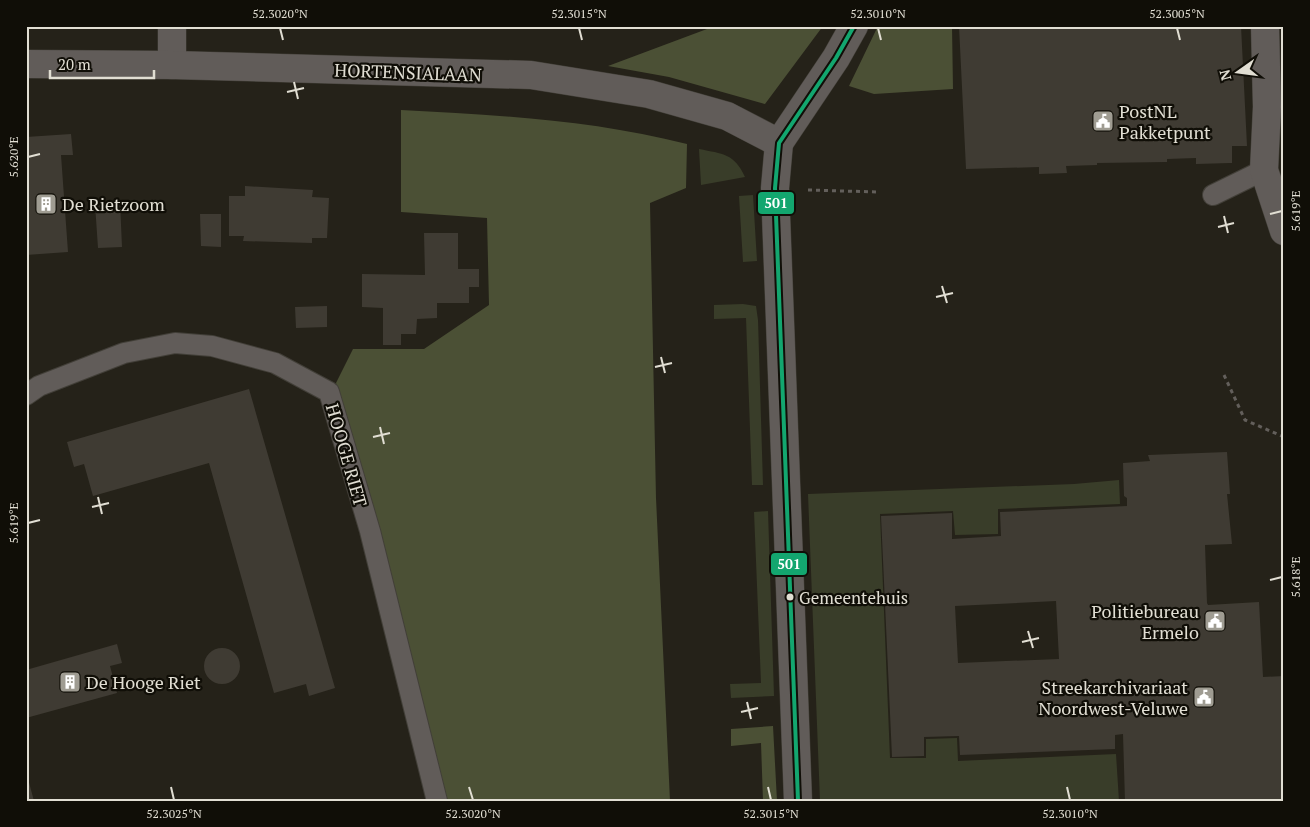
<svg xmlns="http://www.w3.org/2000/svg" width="1310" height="827" viewBox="0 0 1310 827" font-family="'PT Serif',serif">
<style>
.green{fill:#393d29}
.forest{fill:#4b5035}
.building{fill:#3f3b33;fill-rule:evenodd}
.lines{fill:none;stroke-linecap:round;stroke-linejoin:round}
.service-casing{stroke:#423f38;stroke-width:22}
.minor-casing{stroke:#423f38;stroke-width:29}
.tertiary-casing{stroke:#423f38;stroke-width:29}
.path{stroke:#635f5b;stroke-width:3;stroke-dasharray:4 4;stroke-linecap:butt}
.service{stroke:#615c59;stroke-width:20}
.minor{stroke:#615c59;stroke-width:28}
.tertiary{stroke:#615c59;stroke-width:28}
.bus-1-casing{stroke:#100e07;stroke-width:8}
.bus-1{stroke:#13a66f;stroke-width:4}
.ticks{fill:none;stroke:#e1ded3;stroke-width:2}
.bus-dot{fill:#e1ded3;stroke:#100e07;stroke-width:2}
.labels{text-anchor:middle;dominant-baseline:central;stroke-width:4.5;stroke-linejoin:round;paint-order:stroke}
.bus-label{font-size:17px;fill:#e1ded3;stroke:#100e07;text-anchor:start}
.street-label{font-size:18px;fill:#e1ded3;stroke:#100e07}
.poi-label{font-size:18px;fill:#e1ded3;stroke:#100e07;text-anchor:start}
.line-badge{stroke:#100e07;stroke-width:2}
.badge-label{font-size:14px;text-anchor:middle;font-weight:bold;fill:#fff}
.neatline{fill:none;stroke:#e1ded3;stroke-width:2}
.ticks-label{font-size:12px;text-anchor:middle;fill:#e1ded3}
</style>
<rect width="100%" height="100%" fill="#252219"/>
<path class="green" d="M699 149C723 154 734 153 745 177L701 185Z
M753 195 757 261 743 262 739 196Z
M743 304 756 306 758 320 763 485H752L746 318 714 319V305Z
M1119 480 1120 504 998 509V534L955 535 953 511 880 514 890 758H926V739L957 738 958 761 1116 754 1119 801H820L808 494 1074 484Z
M768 511 774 696 731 698 730 684 761 683 754 512Z"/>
<path class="forest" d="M715 26H823L765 104 669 77 608 66Z
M878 26H952L953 89 874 94 849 86Z
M401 110C499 115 592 120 687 144L686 188 650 203 656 498 670 801H445L336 383 353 349H424L489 305 487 218 401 212Z
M773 726 777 801H763L761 743 731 746V729Z"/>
<path class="building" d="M959 26H1241L1247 146H1232V163H1230L1196 164V158L1167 159V162L1097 163V165L1066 166 1067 173 1039 174V167L966 169Z
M71 134 73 155H61L68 252 26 255V137Z
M245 186 313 190 312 197 329 198 327 238H312V243L243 241 244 236H229V196H245Z
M120 202 122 247 98 248 95 204Z
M200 214H221V247L201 246Z
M424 233H458V269H479V287H469V303H437V318L417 319 416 334H401V345H383V308L362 307V274L425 275Z
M327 306V327L296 328 295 307Z
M249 389 335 688 309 696 306 684 274 693 209 463 93 496 84 464 74 467 67 442Z
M1227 452 1230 494H1227L1232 544 1205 545 1207 603 1208 605 1259 602 1263 677 1284 676V801H1125L1123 734 1115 735V749L960 755 959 736 924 737V756L892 757 881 516 952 513V539L1001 536 1000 512 1127 506V498L1124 496 1123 463 1150 461 1148 455ZM1056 601 1059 659 958 663 955 606Z
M117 644 122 663 110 666 117 693 26 718V670Z
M204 666a18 18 0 1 1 36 0a18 18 0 1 1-36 0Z
M27 775 34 801H26Z"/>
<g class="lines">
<g class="service-casing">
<path id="service" d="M1213 195 1264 170
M26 395 39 386 124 353 175 343 212 346 275 363 329 392 370 531 437 801"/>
</g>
<g class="minor-casing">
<path id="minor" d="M1265 26 1267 107 1264 170 1284 231
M172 65V26
M779 143 775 188 798 801"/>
</g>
<g class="tertiary-casing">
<path id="tertiary" d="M26 64 172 65 531 75 649 94 727 116 779 143 836 58 854 26"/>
</g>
<path class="path" d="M808 190 878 192
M1224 375 1245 420 1284 437"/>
<use href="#service" class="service"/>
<use href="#minor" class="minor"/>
<use href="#tertiary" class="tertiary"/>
<g class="bus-1-casing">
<path id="bus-1" d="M798 801 775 188 779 143 836 58 854 26"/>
</g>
<use href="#bus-1" class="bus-1"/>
</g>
<path class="ticks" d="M280 28 283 40M579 28 582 40M878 28 881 40M1177 28 1180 40M294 82 298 99M287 92 304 88M28 157 40 154M1270 214 1282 211M1224 216 1228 233M1218 227 1234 223M942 286 947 303M936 297 953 293M661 357 665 373M655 367 672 363M380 427 384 444M373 437 390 433M98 497 102 514M92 507 109 503M28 523 40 520M1270 580 1282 577M1028 631 1033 648M1022 642 1039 638M747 702 751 719M741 712 758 708M171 787 174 800M469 787 473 800M768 787 771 800M1067 787 1070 800"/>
<defs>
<g id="civic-square" transform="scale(1.125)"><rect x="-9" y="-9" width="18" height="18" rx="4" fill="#9f9c92" stroke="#100e07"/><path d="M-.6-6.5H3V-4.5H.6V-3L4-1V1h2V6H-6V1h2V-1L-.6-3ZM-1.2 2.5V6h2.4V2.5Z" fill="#fff"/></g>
<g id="building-square" transform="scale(1.125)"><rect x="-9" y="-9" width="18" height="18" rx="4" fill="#9f9c92" stroke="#100e07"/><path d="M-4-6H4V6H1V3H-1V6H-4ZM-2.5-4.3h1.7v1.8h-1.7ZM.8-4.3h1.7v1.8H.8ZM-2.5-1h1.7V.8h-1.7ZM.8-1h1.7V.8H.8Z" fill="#fff"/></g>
</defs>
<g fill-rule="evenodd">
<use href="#civic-square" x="1103" y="121"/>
<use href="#building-square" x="46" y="204"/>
<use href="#civic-square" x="1215" y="621"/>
<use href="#building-square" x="70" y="682"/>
<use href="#civic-square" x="1204" y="697"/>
</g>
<circle class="bus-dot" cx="790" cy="597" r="4.5"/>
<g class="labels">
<g class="bus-label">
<text x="799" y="597">Gemeentehuis</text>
</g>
<g class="street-label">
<text transform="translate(408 72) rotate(2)">HORTENSIALAAN</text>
<text transform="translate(347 455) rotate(74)">HOOGE RIET</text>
</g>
<g class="poi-label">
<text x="1119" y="111">PostNL<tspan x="1119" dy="21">Pakketpunt</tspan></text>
<text x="62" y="204">De Rietzoom</text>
<text x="1199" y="611" text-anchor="end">Politiebureau<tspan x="1199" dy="21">Ermelo</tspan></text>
<text x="86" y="682">De Hooge Riet</text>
<text x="1188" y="687" text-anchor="end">Streekarchivariaat<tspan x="1188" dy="21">Noordwest-Veluwe</tspan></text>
</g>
</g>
<g class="line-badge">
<rect x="757" y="191" width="38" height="24" rx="5" fill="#13a66f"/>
<rect x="770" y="552" width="38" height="24" rx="5" fill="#13a66f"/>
</g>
<g class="badge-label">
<text x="776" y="208">501</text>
<text x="789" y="569">501</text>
</g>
<rect width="1310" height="827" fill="none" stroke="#100e07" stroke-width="55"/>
<g transform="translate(1238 72) rotate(256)" stroke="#100e07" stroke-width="4" paint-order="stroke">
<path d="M0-4L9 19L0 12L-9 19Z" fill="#e1ded3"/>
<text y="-8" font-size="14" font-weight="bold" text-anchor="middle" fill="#e1ded3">N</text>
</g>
<path d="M50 70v8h104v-8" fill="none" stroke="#e1ded3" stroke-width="2.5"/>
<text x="58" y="70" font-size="15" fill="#e1ded3" stroke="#100e07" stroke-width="4" paint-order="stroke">20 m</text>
<rect x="28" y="28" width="1254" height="772" class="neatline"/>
<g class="ticks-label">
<text x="280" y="18">52.3020°N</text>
<text x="579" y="18">52.3015°N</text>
<text x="878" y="18">52.3010°N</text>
<text x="1177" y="18">52.3005°N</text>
<text transform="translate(14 157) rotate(-90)" y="4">5.620°E</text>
<text transform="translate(1296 211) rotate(-90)" y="4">5.619°E</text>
<text transform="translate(14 523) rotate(-90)" y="4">5.619°E</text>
<text transform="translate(1296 577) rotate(-90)" y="4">5.618°E</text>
<text x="174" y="818">52.3025°N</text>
<text x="473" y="818">52.3020°N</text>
<text x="771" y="818">52.3015°N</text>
<text x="1070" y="818">52.3010°N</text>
</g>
</svg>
